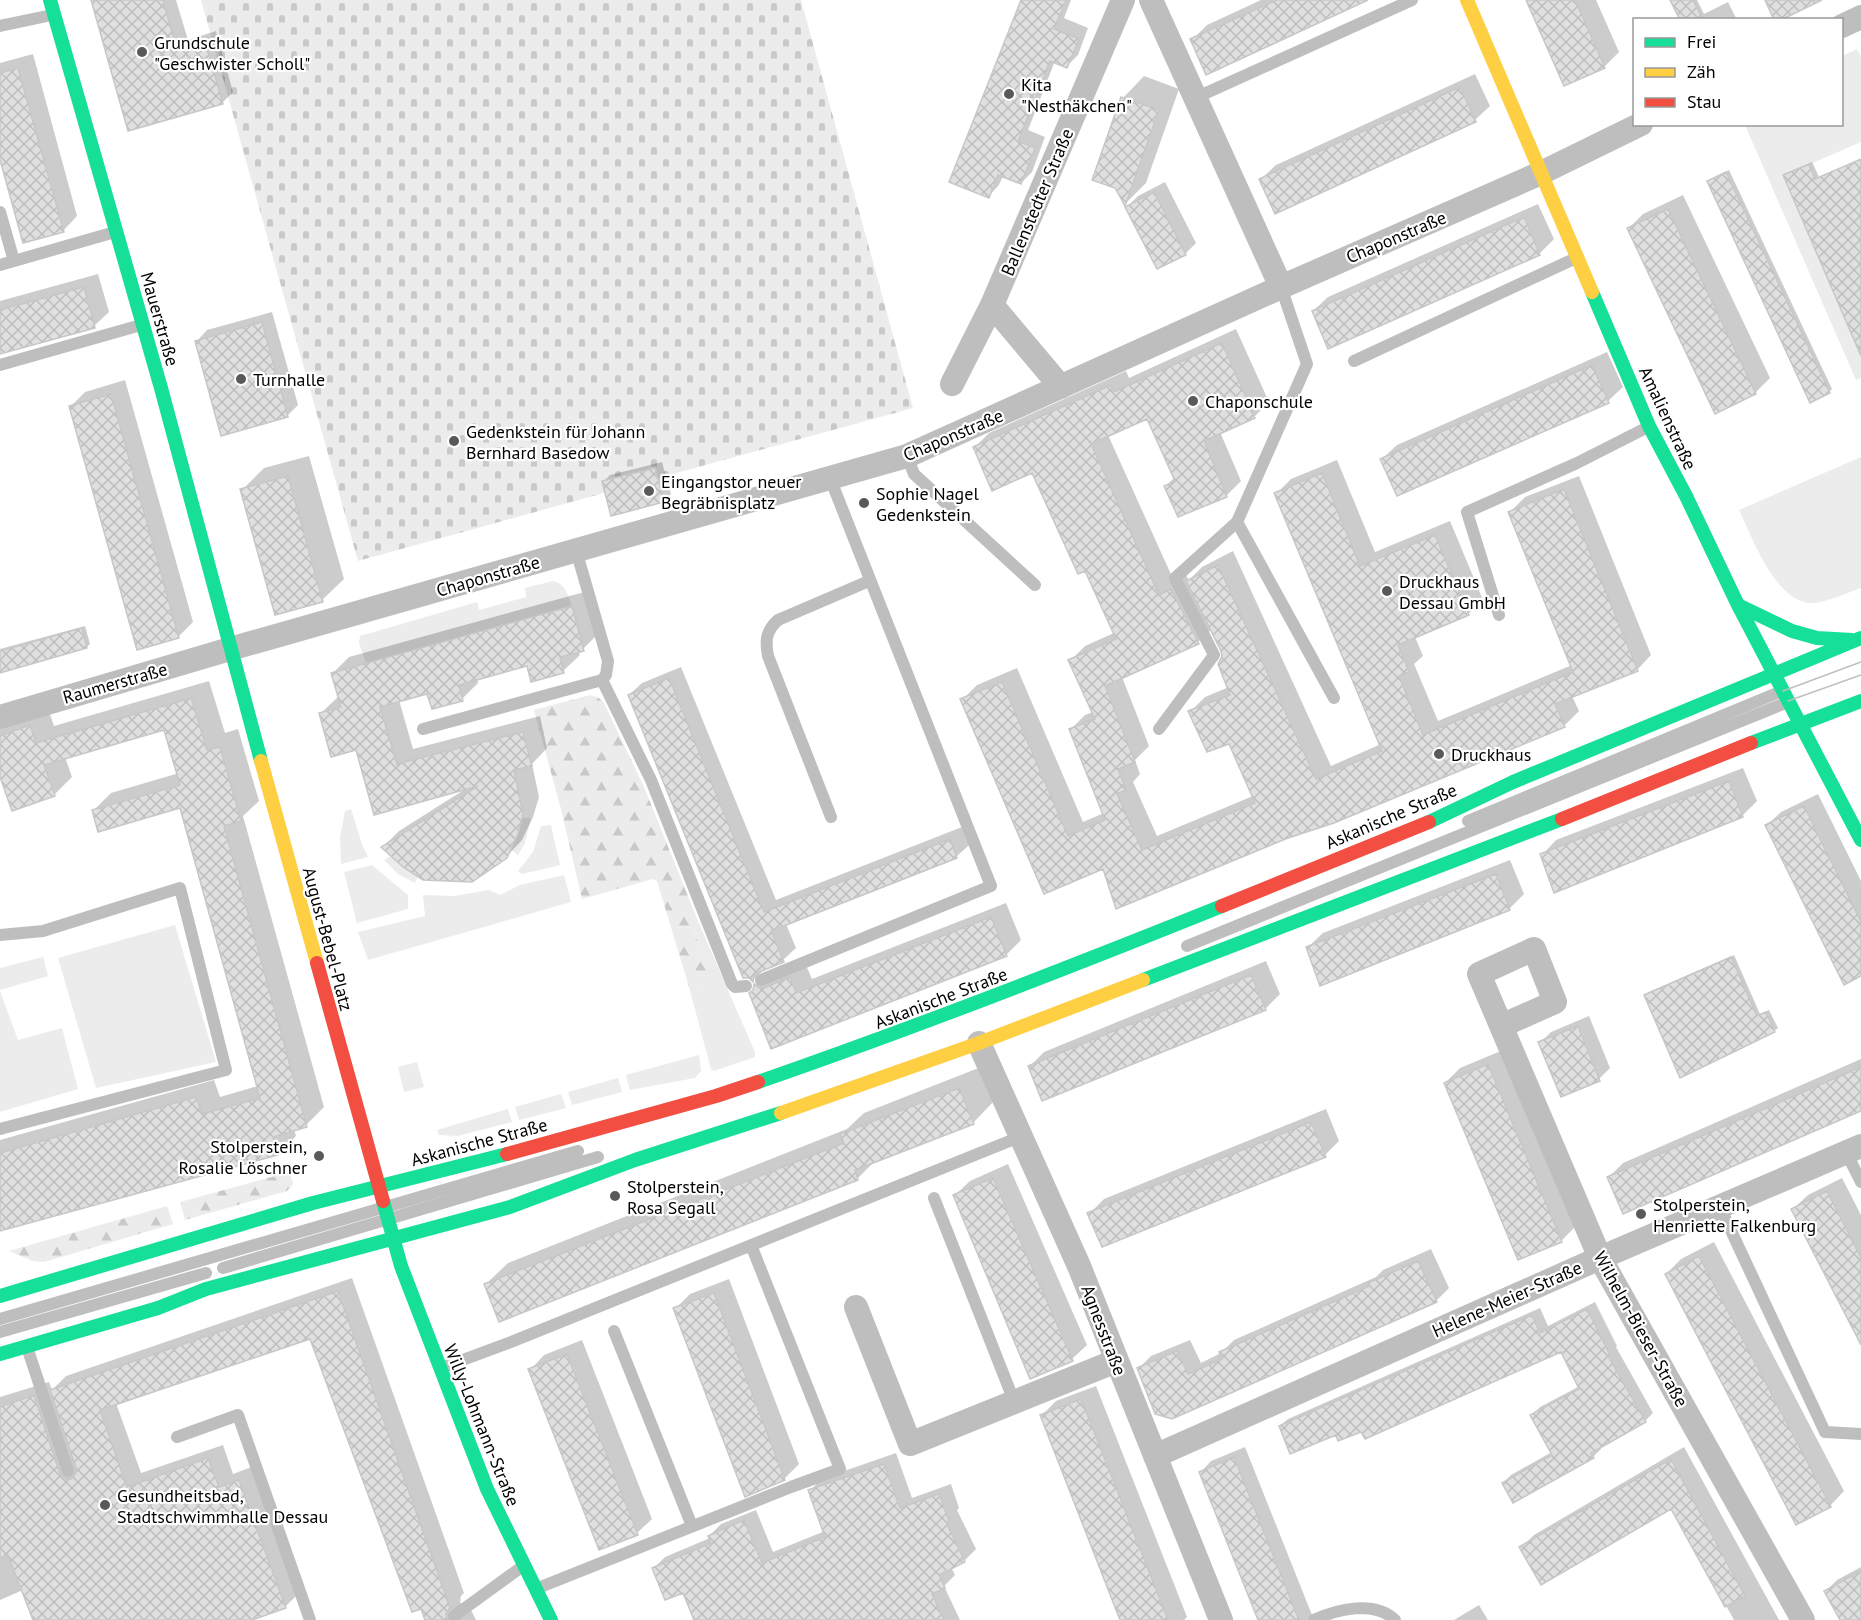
<svg xmlns="http://www.w3.org/2000/svg" width="1861" height="1620" viewBox="0 0 1861 1620" font-family="'PT Sans',sans-serif">
<style>
.grass{fill:#ececec}
.forest{fill:url(#forest-firs)}
.cemetery{fill:url(#cemetery-stones)}
.shadow{fill:#0003;fill-rule:evenodd}
.building{fill:url(#building-cross-hatch);stroke:#c7c7c7;stroke-width:1.5}
.lines{fill:none;stroke-linecap:round;stroke-linejoin:round}
.lane{stroke:#bebebe;stroke-width:12}
.street{stroke:#bebebe;stroke-width:24}
.fast{stroke:#16e098;stroke-width:14}
.slow{stroke:#ffcf43;stroke-width:14}
.jam{stroke:#f24e42;stroke-width:14}
.tram{stroke:#bebebe;stroke-width:1.5}
.poi-dot{fill:#595959;stroke:#fff;stroke-width:2}
.labels{text-anchor:middle;dominant-baseline:central;stroke-width:4.5;stroke-linejoin:round;paint-order:stroke}
.poi-label{font-size:18px;fill:#000;stroke:#fff;text-anchor:start}
.street-label{font-size:18px;fill:#000;stroke:#fff}
</style>
<defs>
<pattern id="forest-firs" width="22" height="20" patternUnits="userSpaceOnUse" patternTransform="scale(1.5)"><rect width="22" height="20" fill="#ececec"/><path d="M5 1l3.5 6h-7zM16 11l3.5 6h-7z" fill="#c9c9c9"/></pattern>
<pattern id="cemetery-stones" width="16" height="16" patternUnits="userSpaceOnUse" patternTransform="scale(1.5)"><rect width="16" height="16" fill="#ececec"/><path d="M2 7V4a2 2 0 0 1 4 0v3zM10 15v-3a2 2 0 0 1 4 0v3z" fill="#c9c9c9"/></pattern>
<pattern id="building-cross-hatch" width="8" height="8" patternUnits="userSpaceOnUse" patternTransform="scale(1.5)"><rect width="8" height="8" fill="#dfdfdf"/><path d="M0 0l8 8M0 8l8-8" fill="none" stroke="#bebebe"/></pattern>
</defs>
<rect width="100%" height="100%" fill="#fff"/>
<path class="grass" d="M1857 49 1861 57V142L1783 176 1861 356V378L1856 380 1745 125 1842 124V56Z
M1861 457V588C1850 592 1824 603 1813 603 1776 604 1752 537 1739 510Z
M553 581C566 584 568 595 572 607L366 663 359 643 360 636 477 602 479 610 526 597 525 588Z
M351 809 362 844 368 857 341 864 340 837 345 811Z
M521 818H531L525 843 518 855 510 849Z
M551 825 560 865 522 874 518 871 533 852 541 826Z
M391 856 418 876 415 883 398 874 384 860Z
M372 865 408 895V909L357 923 344 872Z
M564 875 571 902 368 960 358 932 425 916 423 895 454 896 489 890 500 895 520 885Z
M698 921 755 1052V1057L714 1071 711 1069 689 987H701L707 966 702 959V948L694 935Z
M175 925 216 1062 96 1088 58 958Z
M43 957 48 976 0 990V968Z
M0 991 18 1040 62 1028 78 1089 0 1112Z
M699 1055 701 1071 695 1078 630 1090 626 1075Z
M417 1062 424 1087 404 1092 398 1067Z
M618 1078 622 1092 572 1105 568 1092Z
M561 1094 566 1108 519 1120 515 1107Z
M508 1109 512 1122 458 1136 439 1135 437 1130Z"/>
<path class="forest" d="M590 695 599 698 604 703 644 787 698 921 694 935 702 948V959L707 966 706 976 701 987H689L657 881 653 879 582 899 561 809 534 710Z
M290 1172 293 1184 287 1191 185 1220 180 1202Z
M167 1206 173 1224 44 1262 33 1261 9 1251Z"/>
<path class="cemetery" d="M201 0H801L913 408 658 478 664 502 611 516 604 493 358 561Z"/>
<path class="shadow" d="M92 0H176L188 40 216 31 233 92 222 103Z
M1023 0H1071L1064 18 1088 28 1078 55 1067 66 1055 61 1028 130 1045 137 1032 172 1021 183 1003 176 999 185 989 196Z
M1261 0H1367L1192 40 1207 25Z
M1527 0H1596L1619 52 1604 67Z
M1672 0H1697L1704 14 1728 2 1737 20H1681Z
M33 54 77 216 63 231 0 154V63Z
M1475 74 1490 106 1475 120 1261 179 1276 165Z
M1144 76 1179 89 1146 183 1125 204 1123 98Z
M1861 159V352L1785 176 1812 162 1819 177Z
M1729 170 1832 389 1829 392 1709 182Z
M1165 182 1196 243 1185 254 1127 207 1138 196Z
M1683 195 1770 378 1755 393 1629 228 1643 214Z
M1538 204 1554 239 1539 254 1313 311 1328 297Z
M98 274 109 312 94 326 0 352V301Z
M272 312 298 405 287 416 197 341 207 330Z
M1236 329 1269 402 1254 417 1220 432 1241 481 1226 496 1166 486 1175 477 1147 417 1108 435 1174 581 1186 575 1189 580 1202 567 1233 551 1331 766 1381 744 1276 494 1291 479 1337 460 1375 552 1450 521 1483 600 1468 614 1415 637 1423 656 1414 664 1438 721 1572 665 1510 512 1525 497 1579 476 1651 655 1637 670 1572 696 1579 711 1564 726 1103 867 1045 892 962 700 977 685 1017 668 1083 822 1104 813 1070 730 1085 715 1093 712 1070 661 1085 646 1114 633 1086 569 1033 471 975 447 989 433 1126 371 1129 378ZM1212 629 1224 657 1229 687 1205 697 1190 712 1229 742 1253 796 1157 836 1133 782 1140 774 1135 760 1149 746 1122 677 1198 642Z
M1607 352 1623 387 1608 401 1382 459 1397 445Z
M125 380 193 622 178 637 71 406 85 392Z
M309 456 344 579 322 600 242 490 264 468Z
M662 462 671 494 664 501 603 482 610 475Z
M588 591 599 633 583 649 578 651 580 655 563 671 528 664 477 678 478 683 462 699 428 692 399 700 413 749 540 716 547 748 532 764 539 797 533 817 522 840 506 857 383 847 399 831 467 788 375 813 357 748 321 713 339 696 333 673 349 657Z
M85 626 90 644 87 647 0 671V649Z
M681 667 776 900 962 827 969 845 956 857 786 924 796 948 783 960 766 968 753 980 750 977 629 695 642 683Z
M209 681 225 733 238 729 259 801 243 816 324 1107 306 1125 294 1129 296 1136 278 1154 0 1230V1140L214 1080 220 1097 258 1086 181 806 93 811 111 793 179 773 166 728 65 757 72 777 54 795 0 772V729L7 722 48 708 54 726Z
M1743 768 1757 801 1742 816 1542 855 1556 840Z
M1818 794 1861 881V975L1767 825 1781 812Z
M1510 860 1524 894 1509 909 1308 947 1323 933Z
M1006 903 1021 940 1006 955 772 1047 755 990V984L770 970 775 974 805 963 812 979Z
M1734 955 1760 1014 1769 1010 1778 1028 1774 1031 1645 995 1649 992Z
M1266 961 1280 994 1265 1009 1029 1067 1044 1052Z
M1589 1016 1610 1068 1599 1079 1562 1095 1540 1043 1551 1032Z
M1503 1050 1576 1226 1561 1241 1445 1083 1460 1068Z
M1861 1059V1109L1609 1177 1623 1163Z
M981 1067 994 1101 973 1123 875 1161 858 1178 500 1320 486 1284 508 1263 847 1129 864 1113Z
M1326 1109 1339 1141 1325 1155 1089 1214 1104 1199Z
M1008 1164 1087 1345 1072 1359 955 1195 970 1181Z
M1842 1178 1861 1215V1342L1793 1209 1808 1195Z
M1714 1242 1844 1491 1830 1506 1666 1274 1681 1259Z
M1431 1249 1449 1288 1436 1301 1172 1418 1138 1369 1151 1356 1190 1340 1201 1363 1221 1353 1234 1340 1376 1277 1383 1270Z
M352 1278 464 1593 461 1596 460 1602 465 1609 471 1610 476 1620H428L311 1337 116 1403 141 1473 223 1445 233 1474 254 1466 300 1592 285 1607 248 1620H35L23 1590 0 1600V1397L49 1382 52 1390 66 1376Z
M729 1279 799 1464 784 1479 675 1309 690 1294Z
M1595 1302 1617 1346 1616 1347 1653 1413 1645 1421 1600 1447 1601 1449 1593 1457 1503 1483 1511 1475 1552 1452 1532 1415 1540 1407 1580 1386 1562 1350 1362 1430 1336 1433 1280 1426 1288 1419 1540 1308 1548 1326Z
M582 1340 652 1519 637 1533 530 1370 544 1355Z
M1096 1386 1187 1617 1184 1620H1122L1041 1416 1056 1401Z
M1245 1447 1314 1620H1260L1201 1472 1211 1461Z
M1684 1447 1779 1620H1734L1671 1507 1521 1548 1534 1535Z
M896 1453 912 1498 951 1484 959 1508 957 1510 976 1549 964 1561 951 1567 955 1575 944 1586 960 1620H695L683 1591 654 1568 665 1557 710 1538 709 1536 721 1524 756 1510 773 1552 825 1531 810 1491 821 1479Z
M1861 1567V1618L1857 1620H1841L1826 1591 1837 1580Z
M1479 1605 1488 1620H1454Z"/>
<path class="building" d="M91 0H163L177 50 205 41 223 104 128 131Z
M1021 0H1066L1054 29 1079 39 1067 68 1050 61 1018 141 1035 148 1021 184 998 175 989 198 949 182Z
M1277 0H1368L1206 75 1190 39Z
M1526 0H1575L1605 68 1564 86Z
M1670 0H1693L1703 20H1680Z
M1765 0H1822L1781 20H1774Z
M18 68 64 232 23 243 0 160V73Z
M1460 87 1476 122 1275 214 1259 179Z
M1121 97 1159 110 1125 206 1115 188 1092 180Z
M1861 159V356L1783 175 1809 164 1815 179Z
M1726 172 1830 393 1810 403 1707 181Z
M1154 192 1186 255 1157 269 1125 207Z
M1668 209 1756 394 1715 414 1627 228Z
M1524 217 1540 255 1328 349 1312 311Z
M84 287 95 328 0 354V310Z
M262 322 288 417 221 436 195 341Z
M1222 343 1255 418 1204 441 1227 497 1178 517 1164 486 1175 481 1147 419 1091 444 1159 595 1171 589 1199 644 1105 686 1135 762 1118 769 1126 790 1117 794 1142 850 1255 803 1229 744 1207 752 1188 711 1230 695 1218 664 1222 656 1221 651 1186 581 1218 565 1316 779 1382 751 1274 493 1322 473 1360 566 1435 535 1469 615 1398 645 1409 672 1399 676 1423 735 1573 672 1508 512 1564 489 1638 671 1555 704 1565 727 1334 823 1288 838 1116 909 1103 869 1044 894 960 699 1002 682 1068 836 1105 820 1069 729 1095 719 1068 660 1116 639 1085 571 1078 574 1032 473 992 491 973 447 1111 385 1114 392Z
M1592 365 1609 403 1397 496 1380 459Z
M111 394 179 638 137 650 69 406Z
M655 468 664 502 611 516 602 481Z
M288 476 323 602 275 615 240 489Z
M572 606 584 651 560 657 564 673 531 682 527 666 459 685 463 701 432 709 427 694 380 707 397 764 523 732 532 766 514 770 523 814 518 834 507 858 472 882 423 880 403 867 381 847 478 786 374 815 356 750 331 757 319 713 341 707 331 673Z
M82 628 87 648 0 673V651Z
M669 678 764 912 950 839 957 858 771 931 784 962 757 973 754 975 753 982 749 978H743L628 695Z
M191 698 207 750 220 747 241 821 224 826 307 1127 273 1137 278 1155 0 1231V1153L196 1097 202 1114 260 1098 180 808 98 832 92 810 180 785 164 730 44 765 55 796 12 811 0 777V736L30 725 36 743Z
M1729 781 1743 817 1554 893 1540 854Z
M1804 806 1861 922V976L1844 985 1765 825Z
M1496 874 1510 910 1320 986 1306 947Z
M991 917 1007 956 771 1049 749 993 753 990 754 984 759 988H764L790 977 796 993Z
M1731 957 1757 1016 1766 1012 1775 1032 1680 1078 1644 995Z
M1251 975 1266 1010 1042 1101 1028 1066Z
M1578 1026 1600 1081 1561 1097 1538 1042Z
M1488 1064 1562 1242 1518 1260 1444 1083Z
M1861 1067V1111L1623 1214 1607 1177Z
M959 1088 974 1124 855 1170 858 1180 499 1322 484 1284 844 1143 840 1134Z
M1311 1122 1326 1157 1102 1247 1087 1213Z
M993 1178 1073 1361 1030 1379 953 1195Z
M1827 1191 1861 1258V1345L1791 1209Z
M1699 1256 1831 1507 1796 1525 1665 1274Z
M1418 1261 1437 1302 1172 1419 1155 1414 1137 1368 1177 1351 1188 1374 1222 1359 1219 1352 1370 1286 1368 1283Z
M338 1291 450 1608 446 1613 447 1620H425L421 1609 412 1612 310 1339 100 1410 127 1487 208 1458 219 1487 239 1480 286 1608 252 1620H33L8 1555 0 1558V1407L34 1395 60 1474 66 1479H71L76 1473V1468L50 1390Z
M714 1293 785 1480 745 1497 673 1308Z
M1587 1309 1610 1355 1608 1356 1646 1422 1591 1453 1594 1458 1513 1503 1502 1483 1552 1455 1530 1415 1579 1389 1561 1352 1365 1439 1361 1432 1338 1441 1336 1435 1290 1454 1279 1426 1532 1315 1540 1333Z
M567 1354 638 1535 599 1550 528 1369Z
M1081 1399 1104 1457 1168 1620H1120L1040 1415Z
M1234 1457 1277 1565 1299 1620H1258L1199 1472Z
M1671 1459 1745 1596 1725 1607 1671 1509 1541 1585 1519 1547Z
M884 1464 900 1508 939 1494 949 1521 946 1522 965 1562 939 1575 945 1588 932 1594 944 1620H694L683 1593 665 1600 652 1568 711 1543 708 1536 744 1520 762 1563 825 1537 808 1490Z
M1861 1571V1620H1840L1824 1591Z"/>
<g class="lines">
<path class="lane" d="M0 26 52 15
M1195 98 1412 0
M0 212 14 261
M0 265 115 232
M1354 361 1576 258
M0 365 141 325
M907 456 914 474 1035 585
M1237 522 1334 698
M1499 615 1467 512 1577 463 1648 427
M602 680 651 780 732 984 735 987 746 986
M423 729 602 680 606 675 608 661 576 550
M1159 729 1214 655 1175 578 1237 522 1307 364 1281 287
M831 817 768 656C765 640 766 631 778 620L869 581
M1468 821 1782 691
M0 935 43 931 180 888 226 1070 0 1129
M1187 946 1788 702
M761 980 991 886 830 478
M1846 1152 1861 1182
M934 1198 1014 1401
M1720 1207 1825 1432 1861 1434
M223 1268 598 1157
M0 1319 578 1151
M614 1331 692 1526
M0 1332 206 1273
M27 1347 68 1471
M441 1368 511 1342 1022 1136
M177 1437 238 1415 310 1620
M538 1588 791 1487 840 1469 751 1245
M454 1616 523 1566
M1314 1620C1337 1609 1375 1600 1395 1620"/>
<path class="street" d="M1151 0 1281 287
M1842 26 1861 17
M992 305 1061 387
M952 384 992 305 1123 0
M0 717 230 649 907 456 1281 287 1541 173 1641 124
M1501 1026 1555 1002 1534 949 1479 974 1600 1258 1803 1620
M979 1043 1079 1266 1221 1620
M856 1307 910 1444 1116 1361
M1155 1456 1600 1258 1861 1146"/>
<path class="fast" d="M50 0 161 388 261 761
M1592 292 1649 426 1686 496 1738 605 1861 840
M1738 605 1792 631 1817 638 1852 640
M1751 743 1861 701
M1429 822 1513 782 1861 638
M1143 980 1562 819
M758 1082C914 1028 1068 968 1222 906
M383 1201 401 1266 487 1489 551 1620
M0 1296 313 1203 507 1154
M0 1354 158 1308 206 1289 510 1207 635 1160 781 1113"/>
<path class="slow" d="M1467 0 1592 292
M261 761 317 963
M781 1113 979 1043 1143 980"/>
<path class="jam" d="M1562 819 1751 743
M1222 906 1429 822
M317 963 383 1201
M507 1154 716 1096 758 1082"/>
<path class="tram" d="M1783 691 1861 662
M1788 701 1861 675"/>
</g>
<g class="poi-dot">
<circle cx="142" cy="52" r="6"/>
<circle cx="1009" cy="94" r="6"/>
<circle cx="241" cy="379" r="6"/>
<circle cx="1193" cy="401" r="6"/>
<circle cx="454" cy="441" r="6"/>
<circle cx="649" cy="491" r="6"/>
<circle cx="864" cy="503" r="6"/>
<circle cx="1387" cy="591" r="6"/>
<circle cx="1439" cy="754" r="6"/>
<circle cx="319" cy="1156" r="6"/>
<circle cx="615" cy="1196" r="6"/>
<circle cx="1641" cy="1214" r="6"/>
<circle cx="105" cy="1505" r="6"/>
</g>
<g class="labels">
<g class="poi-label">
<text x="154" y="42">Grundschule<tspan x="154" dy="21">"Geschwister Scholl"</tspan></text>
<text x="1021" y="84">Kita<tspan x="1021" dy="21">"Nesthäkchen"</tspan></text>
<text x="253" y="379">Turnhalle</text>
<text x="1205" y="401">Chaponschule</text>
<text x="466" y="431">Gedenkstein für Johann<tspan x="466" dy="21">Bernhard Basedow</tspan></text>
<text x="661" y="481">Eingangstor neuer<tspan x="661" dy="21">Begräbnisplatz</tspan></text>
<text x="876" y="493">Sophie Nagel<tspan x="876" dy="21">Gedenkstein</tspan></text>
<text x="1399" y="581">Druckhaus<tspan x="1399" dy="21">Dessau GmbH</tspan></text>
<text x="1451" y="754">Druckhaus</text>
<text x="307" y="1146" text-anchor="end">Stolperstein,<tspan x="307" dy="21">Rosalie Löschner</tspan></text>
<text x="627" y="1186">Stolperstein,<tspan x="627" dy="21">Rosa Segall</tspan></text>
<text x="1653" y="1204">Stolperstein,<tspan x="1653" dy="21">Henriette Falkenburg</tspan></text>
<text x="117" y="1495">Gesundheitsbad,<tspan x="117" dy="21">Stadtschwimmhalle Dessau</tspan></text>
</g>
<g class="street-label">
<text transform="translate(1037 202) rotate(-67)">Ballenstedter Straße</text>
<text transform="translate(1396 237) rotate(-23)">Chaponstraße</text>
<text transform="translate(160 319) rotate(74)">Mauerstraße</text>
<text transform="translate(1668 418) rotate(65)">Amalienstraße</text>
<text transform="translate(953 435) rotate(-23)">Chaponstraße</text>
<text transform="translate(488 576) rotate(-16)">Chaponstraße</text>
<text transform="translate(115 683) rotate(-16)">Raumerstraße</text>
<text transform="translate(1391 816) rotate(-23)">Askanische Straße</text>
<text transform="translate(328 939) rotate(75)">August-Bebel-Platz</text>
<text transform="translate(941 998) rotate(-21)">Askanische Straße</text>
<text transform="translate(479 1142) rotate(-15)">Askanische Straße</text>
<text transform="translate(1507 1299) rotate(-24)">Helene-Meier-Straße</text>
<text transform="translate(1641 1329) rotate(61)">Wilhelm-Bieser-Straße</text>
<text transform="translate(1104 1330) rotate(69)">Agnesstraße</text>
<text transform="translate(482 1425) rotate(68)">Willy-Lohmann-Straße</text>
</g>
</g>
<rect x="1633" y="18" width="210" height="108" fill="#ffffff" stroke="#999999" stroke-width="1.5"/>
<rect x="1645" y="38" width="30" height="9" fill="#16e098" stroke="#999999" stroke-width="1.5"/>
<text x="1687" y="48" font-size="18" fill="#000000">Frei</text>
<rect x="1645" y="68" width="30" height="9" fill="#ffcf43" stroke="#999999" stroke-width="1.5"/>
<text x="1687" y="78" font-size="18" fill="#000000">Zäh</text>
<rect x="1645" y="98" width="30" height="9" fill="#f24e42" stroke="#999999" stroke-width="1.5"/>
<text x="1687" y="108" font-size="18" fill="#000000">Stau</text>
</svg>
